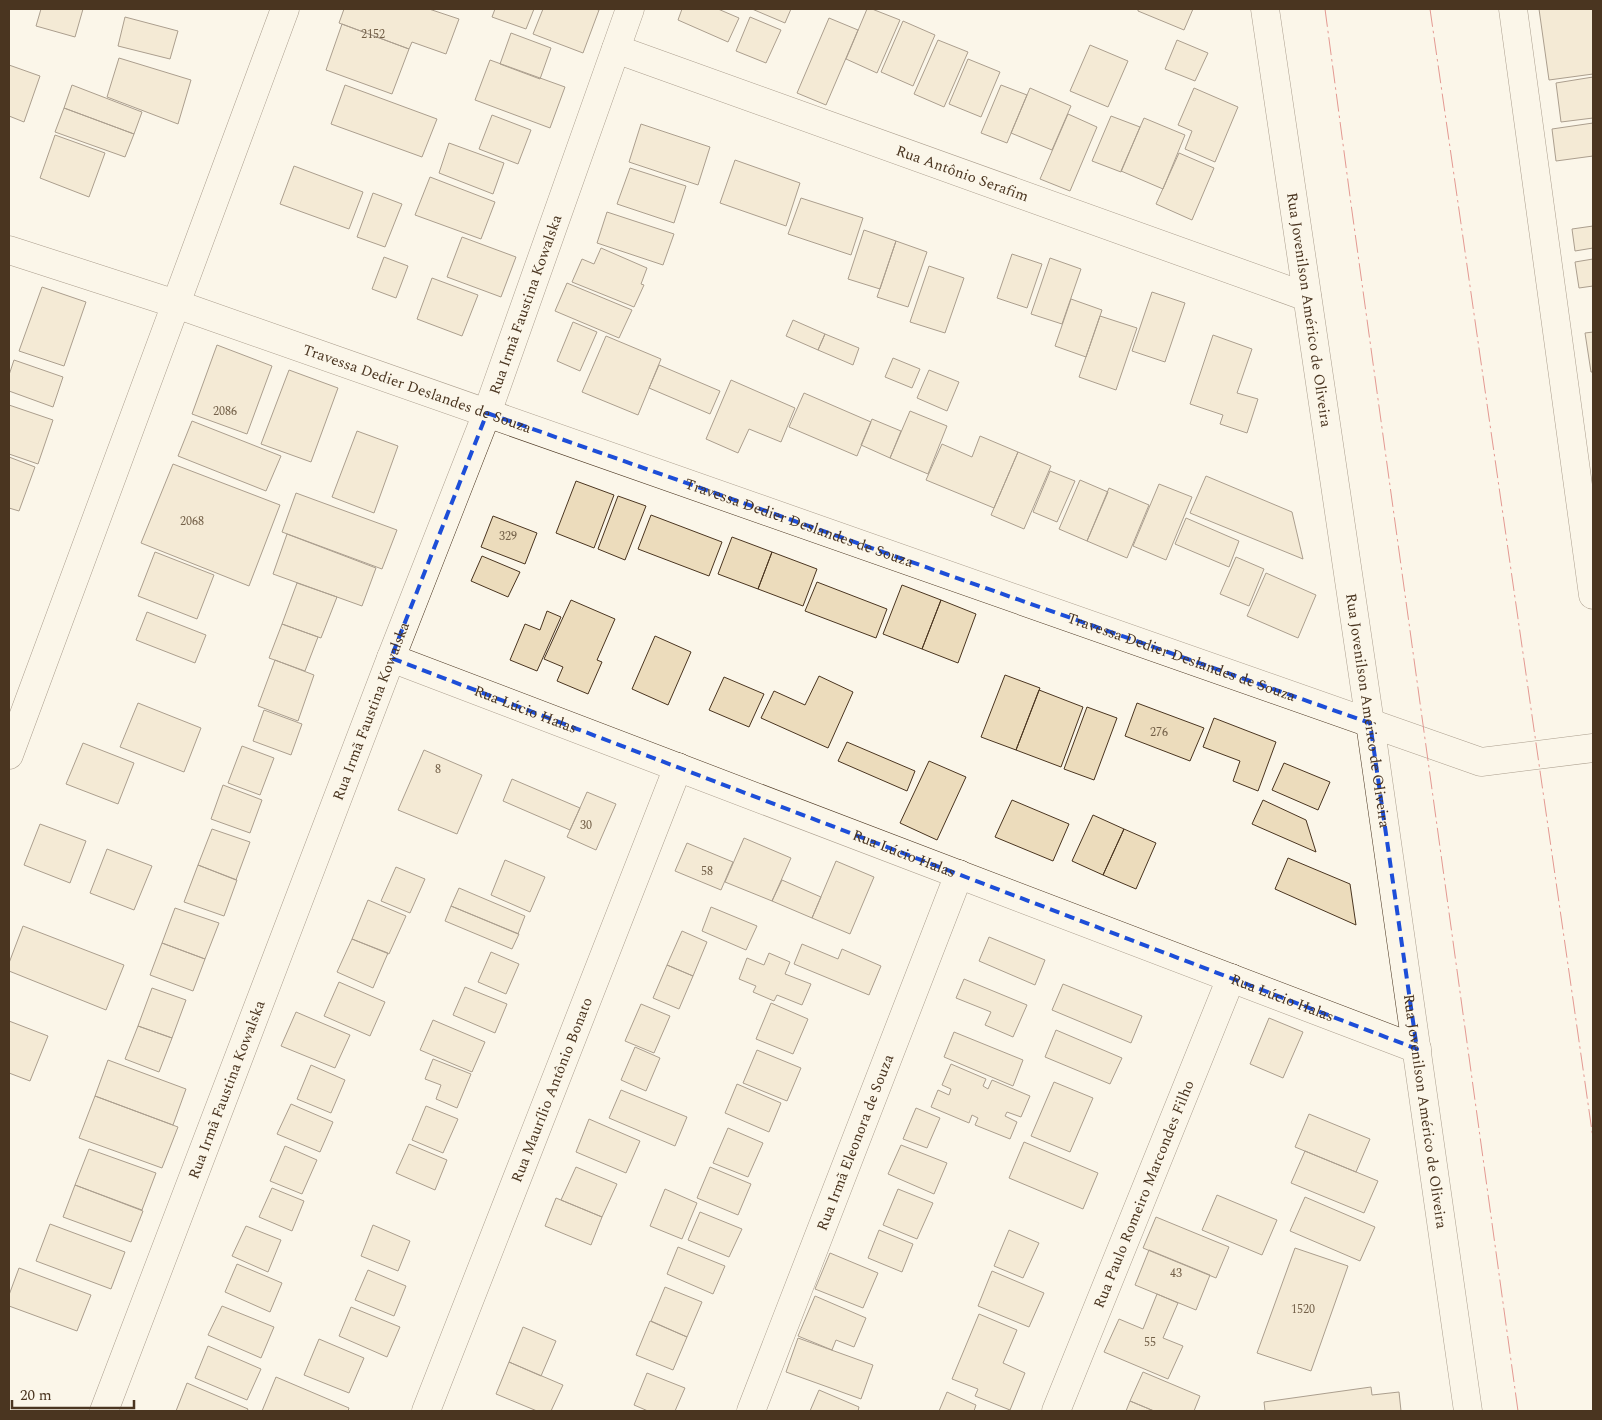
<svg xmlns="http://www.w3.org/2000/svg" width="1602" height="1420" viewBox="0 0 1602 1420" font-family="Spectral,serif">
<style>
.building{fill:#ecdcbc;stroke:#4a3520}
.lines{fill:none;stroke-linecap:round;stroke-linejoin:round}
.street-casing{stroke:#4a3520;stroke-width:29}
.secondary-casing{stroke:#4a3520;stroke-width:29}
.street{stroke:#fbf6e9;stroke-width:28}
.secondary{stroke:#fbf6e9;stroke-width:28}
.power{stroke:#c62828;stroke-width:1;stroke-dasharray:18 4 2.5 4;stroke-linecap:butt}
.marked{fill:none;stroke:#1d4ed8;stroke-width:4;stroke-dasharray:10 6;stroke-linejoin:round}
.labels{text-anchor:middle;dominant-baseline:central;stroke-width:4;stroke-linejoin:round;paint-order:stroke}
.number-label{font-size:12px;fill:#725f47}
.street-label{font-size:15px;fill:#4a3520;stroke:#fbf6e9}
</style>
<rect width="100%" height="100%" fill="#fbf6e9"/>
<path class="building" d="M41 9H83L75 37 36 26Z
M344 9H429L459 19 446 54 412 42 409 49 339 23Z
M495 9H534L526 29 492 17Z
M543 9H595L599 10 583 53 533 34Z
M682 9H718L739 18 728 42 678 20Z
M752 9H791L785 23Z
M867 9H872L900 20 877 73 846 59Z
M1138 9H1193L1184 30 1138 11Z
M1539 9H1593V74L1549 80Z
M125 17 178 31 170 59 118 46Z
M750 17 781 30 766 63 736 51Z
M829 18 858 30 826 105 797 93Z
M903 21 935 35 913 86 881 72Z
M342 24 409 49 392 94 326 70Z
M511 33 551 48 540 79 500 64Z
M938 40 968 52 944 107 914 94Z
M1177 40 1208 53 1195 81 1165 69Z
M1090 45 1128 61 1108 107 1070 91Z
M119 58 191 80 178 124 107 97Z
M968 59 1000 72 981 117 949 104Z
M490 60 565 87 550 128 475 100Z
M9 65 40 76 24 122 9 116Z
M1593 77V118L1561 122 1556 83Z
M72 85 142 112 134 134 64 108Z
M345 85 437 119 422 157 331 124Z
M1001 85 1027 95 1007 143 981 133Z
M1030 88 1071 106 1052 150 1011 133Z
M1194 88 1238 107 1215 162 1185 149 1192 131 1178 125Z
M64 108 134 134 125 157 55 132Z
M1068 114 1097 127 1070 191 1040 179Z
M492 115 531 130 518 164 479 149Z
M1111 116 1140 127 1121 172 1092 161Z
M1144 118 1185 135 1163 189 1121 171Z
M1593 123V156L1556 161 1552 129Z
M641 124 710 147 698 185 629 162Z
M55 135 105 153 89 197 40 178Z
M449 143 504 163 493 194 439 173Z
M1179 153 1214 168 1192 220 1156 204Z
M735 160 800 183 786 226 720 203Z
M294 166 363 192 349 229 280 204Z
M630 168 686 186 674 223 617 204Z
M430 177 495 202 481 239 415 215Z
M373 193 402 204 385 247 357 237Z
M801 198 863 218 851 255 788 234Z
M607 212 674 234 663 265 597 243Z
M1593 226V248L1575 251 1572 229Z
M864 230 896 241 880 289 848 279Z
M462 237 516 257 501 297 447 277Z
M896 241 927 252 908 307 877 297Z
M601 248 647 268 641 284 644 285 634 307 572 282 582 259 594 264Z
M1012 254 1042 264 1027 308 997 298Z
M384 257 408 266 396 298 372 289Z
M1050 258 1081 269 1062 324 1031 314Z
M1593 259V286L1579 288 1575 262Z
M929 266 964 278 945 333 910 322Z
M432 278 478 295 462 336 417 319Z
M567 283 632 310 619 338 555 311Z
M42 287 86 302 64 366 19 351Z
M1152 292 1185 303 1165 362 1132 351Z
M1071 299 1102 310 1086 357 1055 346Z
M1100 316 1137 328 1116 390 1079 377Z
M793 320 825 334 818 350 786 336Z
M573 322 597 332 580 371 557 361Z
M1593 332V372H1591L1585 333Z
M825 334 859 348 853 365 818 350Z
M1213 335 1252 349 1237 393 1258 399 1247 433 1220 424 1223 415 1190 404Z
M606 336 661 359 638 415 582 392Z
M217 345 272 366 247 434 192 414Z
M893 358 920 369 912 388 885 377Z
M14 360 63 377 53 407 9 391V375Z
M659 365 720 391 710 414 649 388Z
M289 370 338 388 311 462 261 444Z
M929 370 959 382 947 411 917 398Z
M731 380 795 408 781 442 749 429 738 453 706 439Z
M804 393 871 422 857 456 789 427Z
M9 405 53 420 38 464 9 454Z
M910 411 947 426 928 474 890 458Z
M872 419 901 431 890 458 861 445Z
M192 421 281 456 266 491 178 456Z
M357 431 398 446 374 513 332 497Z
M980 436 1018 452 994 508 926 480 942 444 972 457Z
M1018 452 1051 466 1024 529 991 515Z
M9 457 35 467 19 511 9 508Z
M173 464 280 505 249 586 141 543Z
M1050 471 1075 481 1057 522 1033 512Z
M1206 476 1292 512 1303 559 1190 513Z
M1080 480 1108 492 1087 541 1059 529Z
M576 481 614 495 594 548 556 533Z
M1159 484 1192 497 1166 560 1133 546Z
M1109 488 1149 505 1127 558 1087 541Z
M296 493 397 530 382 569 282 532Z
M618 496 646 506 625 560 598 549Z
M651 515 722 542 709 576 638 549Z
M493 516 537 533 525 564 481 547Z
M1186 518 1239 541 1229 567 1175 544Z
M287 534 376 568 362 606 273 574Z
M732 537 772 552 758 589 718 574Z
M155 552 214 575 197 619 138 596Z
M772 552 817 569 803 606 758 589Z
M482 556 520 572 508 597 471 581Z
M1236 557 1264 569 1249 606 1220 594Z
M1266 573 1316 595 1298 638 1247 616Z
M817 582 887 609 876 638 805 611Z
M297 583 337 597 321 638 282 624Z
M902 585 941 600 922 649 883 634Z
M571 600 615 619 597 660 602 662 588 694 557 681 563 667 544 659Z
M941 600 976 614 958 663 922 649Z
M547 611 561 617 537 671 510 660 525 624 540 630Z
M147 612 206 635 195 663 136 640Z
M282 624 318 637 305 671 269 658Z
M655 636 691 652 668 705 632 689Z
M275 660 314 675 298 721 258 706Z
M1005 675 1040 688 1016 750 981 737Z
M819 676 853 692 828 748 761 718 774 691 805 705Z
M724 677 764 694 749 727 709 710Z
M1039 690 1083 707 1061 767 1016 750Z
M138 703 201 728 184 772 120 747Z
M1137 703 1204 728 1190 761 1125 736Z
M1087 707 1117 718 1094 780 1064 769Z
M264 710 302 724 291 755 253 741Z
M1214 718 1276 742 1258 791 1233 781 1240 761 1203 747Z
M847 742 915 771 907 791 838 761Z
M83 743 134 763 118 804 66 784Z
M242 746 274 758 260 795 228 783Z
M424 750 482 775 457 834 398 810Z
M929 761 966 777 937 840 900 823Z
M1284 763 1330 782 1318 810 1272 790Z
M512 779 580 808 570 830 503 801Z
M223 785 262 800 250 833 211 819Z
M587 792 616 804 596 850 567 837Z
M1012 800 1069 824 1053 861 995 837Z
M1263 800 1306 820 1316 852 1252 824Z
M1093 815 1124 829 1103 875 1072 861Z
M40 824 86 841 70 883 24 865Z
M212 829 250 842 236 880 198 865Z
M1124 829 1156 843 1136 889 1103 875Z
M744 838 791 858 772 901 725 882Z
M687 843 733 862 721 890 675 871Z
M107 849 152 866 134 910 90 893Z
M1288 858 1350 884 1356 925 1275 889Z
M505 860 545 877 530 912 491 895Z
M836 861 874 877 850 934 812 918Z
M198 865 237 880 224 916 184 902Z
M396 867 425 879 410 913 381 901Z
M782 880 821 897 812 918 772 901Z
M459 888 525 916 518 934 451 906Z
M368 900 406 916 389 954 352 939Z
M451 906 519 934 512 949 445 921Z
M711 907 757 926 746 950 702 931Z
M175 908 219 923 205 959 162 943Z
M23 926 124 965 106 1010 9 971V963Z
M682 931 707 942 693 976 667 965Z
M989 937 1045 960 1035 985 979 961Z
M352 939 388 953 373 988 337 972Z
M162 943 205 959 193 991 150 975Z
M802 944 838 959 842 949 881 966 869 995 794 964Z
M491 952 519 964 506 994 478 982Z
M769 953 790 962 785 974 811 984 802 1005 777 995 774 1001 753 992 756 986 739 979 747 958 764 965Z
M667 965 693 976 679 1009 653 998Z
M964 979 1027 1005 1013 1037 985 1025 991 1012 956 998Z
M339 982 385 1002 370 1036 324 1016Z
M1063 984 1142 1016 1131 1043 1052 1010Z
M465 987 507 1004 495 1033 453 1015Z
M152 988 186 1000 172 1038 138 1026Z
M771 1003 808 1019 793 1054 756 1039Z
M641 1004 670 1016 654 1053 625 1041Z
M296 1012 350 1035 335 1068 281 1046Z
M1269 1018 1303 1032 1283 1078 1250 1064Z
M433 1020 485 1042 472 1072 420 1050Z
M9 1021 48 1036 30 1081 9 1073Z
M138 1026 172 1038 159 1072 125 1059Z
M1056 1030 1122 1058 1110 1084 1045 1057Z
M954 1032 1023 1060 1013 1086 944 1057Z
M635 1047 660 1058 646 1091 621 1080Z
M757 1050 801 1068 787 1101 743 1083Z
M433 1059 471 1074 457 1108 436 1099 441 1085 425 1079Z
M108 1060 186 1089 173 1125 95 1096Z
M951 1064 986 1079 983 1086 988 1089 992 1080 1030 1096 1021 1117 1007 1112 1005 1116 1017 1122 1010 1139 975 1125 978 1118 972 1115 969 1123 931 1107 938 1090 949 1095 951 1089 942 1085Z
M311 1065 345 1080 331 1113 297 1099Z
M1054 1082 1093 1098 1070 1152 1031 1136Z
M737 1084 781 1103 769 1132 725 1113Z
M621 1090 687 1117 675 1146 609 1118Z
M95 1096 178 1127 162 1168 79 1138Z
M291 1104 333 1122 320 1152 277 1134Z
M426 1106 458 1119 443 1153 412 1140Z
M916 1108 940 1118 927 1148 903 1139Z
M1309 1114 1370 1139 1356 1172 1295 1147Z
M589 1119 640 1141 626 1173 576 1152Z
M728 1128 763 1143 748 1177 713 1163Z
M1024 1142 1098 1173 1083 1209 1009 1178Z
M409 1144 447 1160 435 1190 396 1173Z
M901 1145 947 1163 934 1194 888 1174Z
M285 1146 317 1160 302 1194 270 1181Z
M89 1149 156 1173 142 1210 75 1185Z
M1305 1151 1378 1181 1364 1213 1291 1183Z
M576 1167 617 1184 602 1217 561 1200Z
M710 1167 751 1184 738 1215 697 1198Z
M75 1185 143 1211 131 1242 63 1217Z
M272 1188 304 1201 292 1231 259 1217Z
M665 1189 697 1203 682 1239 650 1226Z
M898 1189 933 1203 917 1239 883 1225Z
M1217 1195 1277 1220 1262 1255 1202 1230Z
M1305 1197 1375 1227 1360 1261 1290 1231Z
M556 1198 602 1217 591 1245 545 1226Z
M700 1212 742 1229 729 1257 688 1240Z
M1156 1217 1229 1247 1216 1278 1143 1248Z
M50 1224 125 1252 111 1289 36 1261Z
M373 1225 410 1241 398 1271 361 1256Z
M246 1226 281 1240 268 1272 232 1256Z
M879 1230 913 1244 902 1272 868 1258Z
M1009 1230 1039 1243 1023 1278 994 1266Z
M678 1247 725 1266 713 1294 667 1274Z
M1295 1248 1348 1266 1311 1371 1257 1353Z
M1149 1250 1210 1275 1196 1310 1135 1285Z
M830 1253 878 1273 863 1308 815 1289Z
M237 1264 282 1283 270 1312 225 1292Z
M19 1268 91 1295 77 1331 9 1306V1295Z
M368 1270 406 1286 394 1316 355 1300Z
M992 1271 1044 1293 1029 1327 978 1306Z
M665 1287 702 1302 687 1337 651 1321Z
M1157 1294 1178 1303 1163 1338 1183 1346 1168 1379 1104 1352 1119 1319 1143 1329Z
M815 1296 866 1318 854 1347 836 1340 832 1350 798 1336Z
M222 1306 274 1327 261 1358 208 1335Z
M351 1307 400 1327 387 1357 339 1336Z
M979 1314 1017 1330 1003 1363 1025 1373 1010 1410 975 1396 978 1389 952 1379Z
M650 1321 687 1337 673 1370 636 1355Z
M523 1327 556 1341 541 1376 509 1362Z
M798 1338 873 1365 861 1399 786 1372Z
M319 1339 364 1358 349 1393 304 1375Z
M208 1346 261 1369 247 1400 195 1378Z
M509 1362 563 1385 551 1411H537L496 1394Z
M1143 1372 1200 1396 1194 1411H1154L1130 1401Z
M647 1373 685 1388 675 1411H648L634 1405Z
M276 1377 349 1408 348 1411H262Z
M187 1383 248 1409 247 1411H176Z
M1371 1387 1372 1395 1399 1392 1401 1411H1265L1264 1402Z
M819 1390 859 1407 858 1411H810Z
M947 1392 976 1405 974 1411H939Z
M1130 1401 1154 1411H1126Z"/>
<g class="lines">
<g class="street-casing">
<g id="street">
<path id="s1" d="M1265 9 1370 723 1468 1411"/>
<path d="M1513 9 1593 595"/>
<path id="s2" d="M616 49 1307 297"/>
<path id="s3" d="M9 250 176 304 1481 762 1593 748"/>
<path id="s4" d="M391 658 1417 1049"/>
<path id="s5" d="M104 1411 391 658 487 413 630 9"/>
<path id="s6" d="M426 1411 678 767"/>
<path id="s7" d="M751 1411 959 874"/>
<path id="s8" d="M1056 1411 1231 978"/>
</g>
</g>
<g class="secondary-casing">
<path id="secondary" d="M9 755 285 9"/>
</g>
<use href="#street" class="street"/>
<use href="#secondary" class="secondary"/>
<path class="power" d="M1325 9 1351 204 1518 1411
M1430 9 1593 1138"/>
</g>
<path d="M0 0H1602V1420H0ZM487 413 1370 723 1417 1049 391 658Z" fill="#fbf6e9" fill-opacity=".55" fill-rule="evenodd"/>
<path class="marked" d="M487 413 1370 723 1417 1049 391 658Z"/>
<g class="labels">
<g class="number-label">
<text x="373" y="34">2152</text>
<text x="225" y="411">2086</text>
<text x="192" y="521">2068</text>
<text x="508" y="536">329</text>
<text x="1159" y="732">276</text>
<text x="438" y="769">8</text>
<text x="586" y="825">30</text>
<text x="707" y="871">58</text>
<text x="1176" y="1273">43</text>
<text x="1303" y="1309">1520</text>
<text x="1150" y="1342">55</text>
</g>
<g class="street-label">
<text stroke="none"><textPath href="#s2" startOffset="368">Rua Antônio Serafim</textPath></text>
<text stroke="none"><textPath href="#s5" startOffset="1184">Rua Irmã Faustina Kowalska</textPath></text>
<text stroke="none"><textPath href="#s1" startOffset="304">Rua Jovenilson Américo de Oliveira</textPath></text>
<text stroke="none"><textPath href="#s3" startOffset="431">Travessa Dedier Deslandes de Souza</textPath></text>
<text stroke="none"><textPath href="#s3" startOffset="836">Travessa Dedier Deslandes de Souza</textPath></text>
<text stroke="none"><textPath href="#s3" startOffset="1241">Travessa Dedier Deslandes de Souza</textPath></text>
<text stroke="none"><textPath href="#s4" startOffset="144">Rua Lúcio Halas</textPath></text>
<text stroke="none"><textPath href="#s1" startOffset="709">Rua Jovenilson Américo de Oliveira</textPath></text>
<text stroke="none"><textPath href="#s5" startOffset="749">Rua Irmã Faustina Kowalska</textPath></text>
<text stroke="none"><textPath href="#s4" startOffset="549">Rua Lúcio Halas</textPath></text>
<text stroke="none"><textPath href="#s4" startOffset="954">Rua Lúcio Halas</textPath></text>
<text stroke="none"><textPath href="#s6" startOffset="345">Rua Maurílio Antônio Bonato</textPath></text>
<text stroke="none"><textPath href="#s5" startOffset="344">Rua Irmã Faustina Kowalska</textPath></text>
<text stroke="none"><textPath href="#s1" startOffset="1114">Rua Jovenilson Américo de Oliveira</textPath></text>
<text stroke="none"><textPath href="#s7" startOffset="288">Rua Irmã Eleonora de Souza</textPath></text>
<text stroke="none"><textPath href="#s8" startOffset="234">Rua Paulo Romeiro Marcondes Filho</textPath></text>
</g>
</g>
<rect width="1602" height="1420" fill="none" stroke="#4a3520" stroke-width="20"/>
<path d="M12 1400v8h122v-8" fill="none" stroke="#4a3520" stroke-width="2.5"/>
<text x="20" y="1400" font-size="15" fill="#4a3520" stroke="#fbf6e9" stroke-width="4" paint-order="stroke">20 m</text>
</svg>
